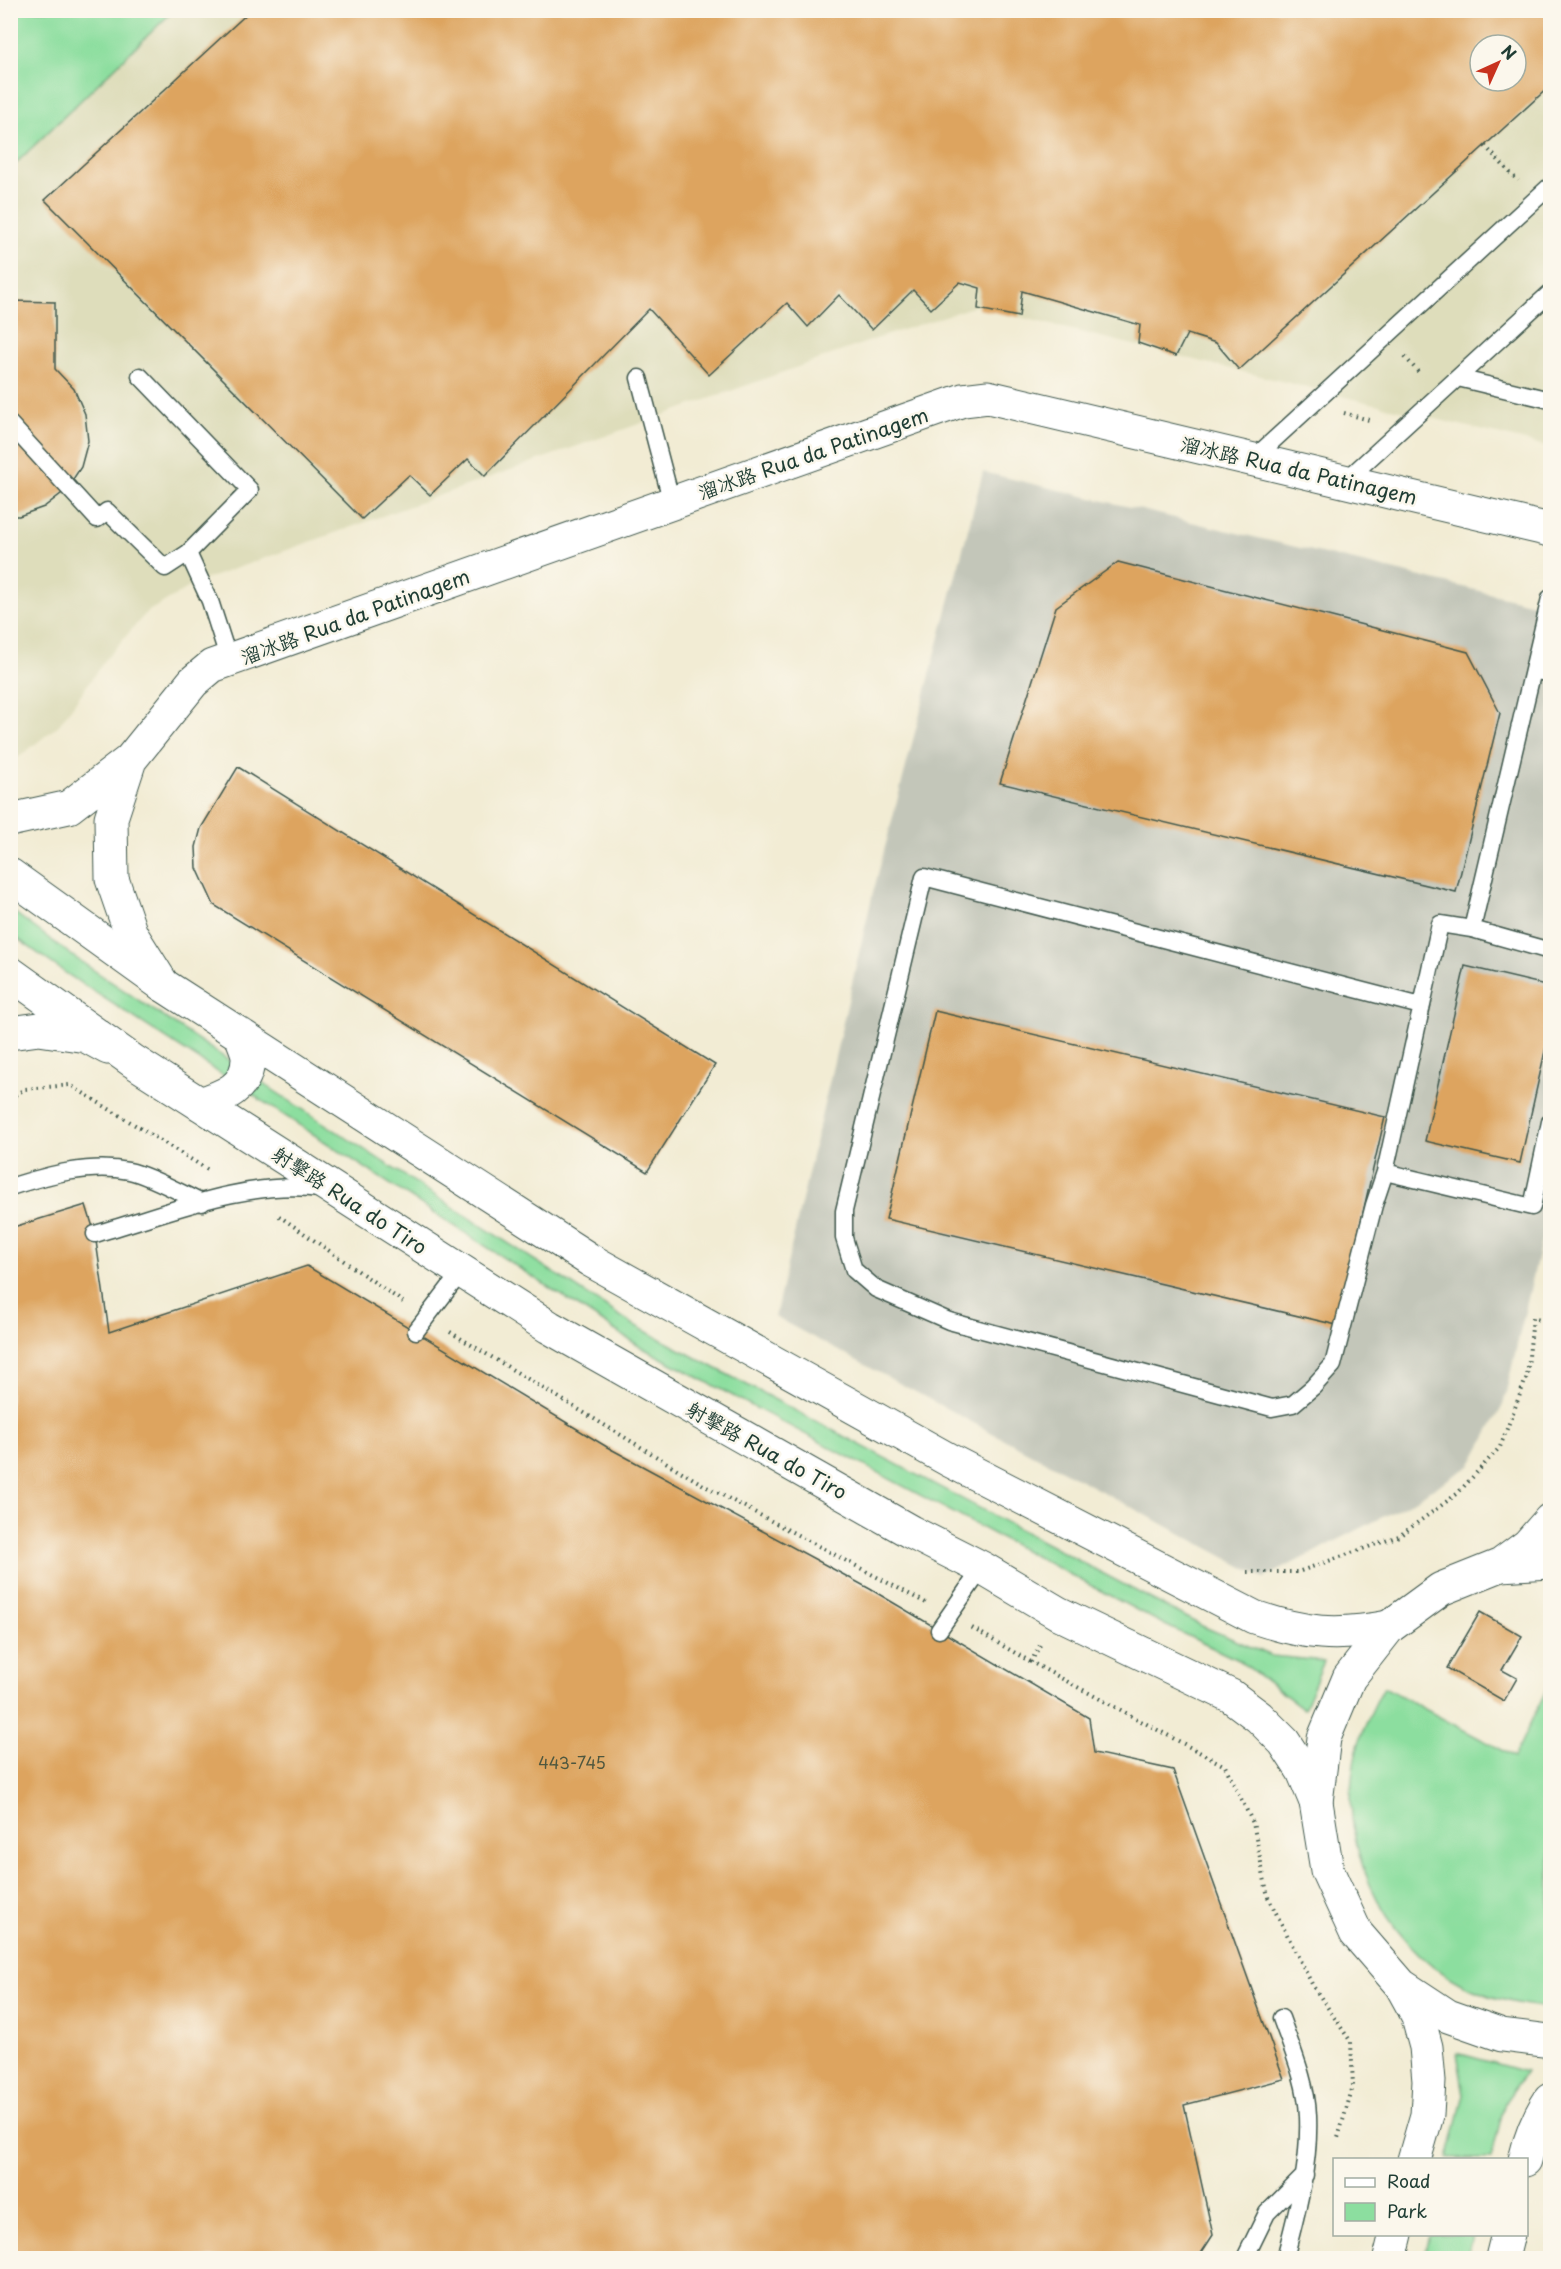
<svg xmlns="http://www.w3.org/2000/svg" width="1561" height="2269" viewBox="0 0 1561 2269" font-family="'Playpen Sans','LXGW WenKai TC',sans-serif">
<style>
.built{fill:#deddbb;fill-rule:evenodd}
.industrial{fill:#c3c6b9}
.green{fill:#8cde9f;stroke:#568e6a;stroke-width:1.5}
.building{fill:#dda45f;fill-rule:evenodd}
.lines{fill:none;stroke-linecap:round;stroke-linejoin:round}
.service-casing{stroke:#3f574c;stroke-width:19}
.minor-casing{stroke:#3f574c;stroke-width:35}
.tertiary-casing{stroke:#3f574c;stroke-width:35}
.primary-casing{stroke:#3f574c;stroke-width:35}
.path{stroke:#3f574c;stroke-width:4;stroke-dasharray:1.5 4.5;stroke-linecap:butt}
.service{stroke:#fff;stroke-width:16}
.minor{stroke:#fff;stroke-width:33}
.tertiary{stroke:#fff;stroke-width:33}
.primary{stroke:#fff;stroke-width:33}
.labels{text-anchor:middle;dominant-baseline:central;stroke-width:5;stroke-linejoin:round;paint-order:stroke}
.number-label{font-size:16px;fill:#4e573f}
.street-label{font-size:20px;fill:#1f3d34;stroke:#fbf7ec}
</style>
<rect width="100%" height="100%" fill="#fbf7ec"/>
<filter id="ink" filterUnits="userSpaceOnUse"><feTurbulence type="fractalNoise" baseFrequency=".0167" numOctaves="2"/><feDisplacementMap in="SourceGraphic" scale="12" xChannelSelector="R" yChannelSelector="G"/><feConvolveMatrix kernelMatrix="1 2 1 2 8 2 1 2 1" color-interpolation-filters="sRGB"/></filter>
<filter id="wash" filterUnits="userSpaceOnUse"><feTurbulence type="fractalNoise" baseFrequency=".008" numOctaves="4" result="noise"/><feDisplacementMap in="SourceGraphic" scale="24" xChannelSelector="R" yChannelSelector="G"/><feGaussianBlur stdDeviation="1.35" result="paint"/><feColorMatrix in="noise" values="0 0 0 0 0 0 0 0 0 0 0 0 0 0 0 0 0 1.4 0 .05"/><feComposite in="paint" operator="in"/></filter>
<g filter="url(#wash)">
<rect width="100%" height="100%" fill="#f2ecd4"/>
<path class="built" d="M11 11H1550V447L975 306 884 336 198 582 147 612 105 660 59 725 19 757 11 758ZM1480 45H1516V81H1480Z"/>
<path class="industrial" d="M983 472 1550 608V1204L1503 1405 1470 1466 1404 1506 1264 1578 775 1317 872 897Z"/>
<path class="green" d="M11 10H173V11L11 168Z
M11 910 74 957 273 1090 634 1325 1202 1626 1272 1656 1324 1661 1304 1709 1240 1661 1165 1625 639 1346 67 974 11 934Z
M1550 1682V2008C1520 2005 1491 1999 1463 1985 1380 1943 1334 1839 1357 1750 1363 1727 1373 1707 1384 1687L1514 1757Z
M1457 2053 1526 2072 1505 2102 1491 2159H1448L1464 2094Z
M1430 2235H1473L1468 2258H1424Z"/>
<g id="blocks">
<path class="building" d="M251 10H1550V86L1239 370 1216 343 1187 334 1176 356 1138 343 1140 325 1022 291 1019 317 978 309 980 288 960 282 931 309 913 290 872 330 839 295 808 327 787 303 709 375 649 309 485 476 468 459 430 495 409 475 362 519 45 200ZM1480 45H1516V81H1480Z
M10 301 55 302V369L74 389 85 414 88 441 81 467 66 490 44 507 19 516H10Z
M1118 562 1468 652 1500 713 1456 892 1000 783 1056 607Z
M238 767 715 1065 647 1172 214 905 197 868 196 847 201 828Z
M1465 966 1550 986V1029L1520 1163 1425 1141Z
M935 1011 1385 1117 1337 1325 886 1219Z
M86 1205 95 1234 109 1332 307 1266 607 1447 870 1589 1089 1718 1094 1753 1173 1770 1284 2079 1184 2105 1213 2235 1198 2258H10V1228Z
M1480 1612 1522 1636 1502 1670 1517 1678 1504 1701 1447 1668Z"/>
</g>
</g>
<g filter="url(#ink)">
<use href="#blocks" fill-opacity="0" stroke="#3f574c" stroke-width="1.5"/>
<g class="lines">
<g class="service-casing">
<path id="service" d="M140 376 250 490 188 553
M639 378 672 503
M1458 378 1550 400
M10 424 97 519 107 511 165 568 188 553 210 601 229 660
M1253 459 1550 186
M1345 481 1550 293
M1533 670 1550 674
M1472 929 1550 598
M1550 951 1472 929 1440 924 1385 1172 1532 1207 1550 1122
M1385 1172 1374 1205 1333 1365 1313 1387 1293 1404 1272 1408 949 1321 876 1289 854 1270 844 1238V1211L924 877 1421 1006
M10 1187C48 1175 90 1163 129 1171 149 1175 183 1194 202 1203
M95 1234C165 1214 247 1179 320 1189
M416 1331 461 1272
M939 1630 982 1568
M1281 2018C1292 2049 1307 2083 1308 2116 1310 2165 1297 2212 1285 2258
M1245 2258 1267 2213 1305 2175"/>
</g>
<g class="minor-casing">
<path id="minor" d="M130 760 111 818 112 879 131 934 163 985
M10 820 69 807 130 760 193 682 212 666 963 400 988 397 1550 530
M10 1033 39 1029 86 1036 108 1048"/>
</g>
<g class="tertiary-casing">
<path id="tertiary" d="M10 875 163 985 590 1260 949 1460 1254 1617C1305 1634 1336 1637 1389 1627
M10 973 133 1061 549 1327 911 1532 982 1568 1058 1613 1231 1696 1259 1717 1284 1742 1303 1771 1316 1802
M200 1104C224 1096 248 1088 248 1058 248 1051 243 1042 241 1035"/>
</g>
<g class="primary-casing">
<path id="primary" d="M1550 1562 1501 1565 1441 1589 1389 1627 1349 1678 1324 1738 1316 1802 1327 1870 1356 1933 1401 1985 1448 2016 1502 2035 1550 2041
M1501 1565 1528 1545 1550 1520
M1401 1985 1417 2014 1426 2047 1429 2081 1427 2115 1414 2160
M1525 2160C1530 2138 1538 2118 1550 2100
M1390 2258 1396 2234
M1502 2258 1508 2234"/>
</g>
<path class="path" d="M1485 146 1518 181
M1405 357 1420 374
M1344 413 1369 420
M10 1098 25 1089 70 1085 210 1171
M279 1216 403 1302
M450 1332 707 1487 926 1603
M1247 1572H1298L1399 1536 1457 1494 1500 1447 1527 1376 1533 1318 1550 1323
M972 1628 1031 1662
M1040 1645 1031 1662 1225 1766 1253 1823 1268 1897 1313 1986 1351 2042 1353 2086 1338 2138"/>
<use href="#service" class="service"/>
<use href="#minor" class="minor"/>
<use href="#tertiary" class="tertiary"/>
<use href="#primary" class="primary"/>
</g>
</g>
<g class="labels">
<g class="number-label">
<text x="572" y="1762">443-745</text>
</g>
<g class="street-label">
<text transform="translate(813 453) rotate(-19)">溜冰路 Rua da Patinagem</text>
<text transform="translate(1299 470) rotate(13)">溜冰路 Rua da Patinagem</text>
<text transform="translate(355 616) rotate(-20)">溜冰路 Rua da Patinagem</text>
<text transform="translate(350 1200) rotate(33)">射擊路 Rua do Tiro</text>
<text transform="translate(767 1450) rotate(29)">射擊路 Rua do Tiro</text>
</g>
</g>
<rect width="1561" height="2269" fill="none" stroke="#fbf7ec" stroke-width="36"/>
<rect x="1333" y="2158" width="195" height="78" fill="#fbf7ec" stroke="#a3ada2" stroke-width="1.5"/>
<rect x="1345" y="2178" width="30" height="9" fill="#ffffff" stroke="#a3ada2" stroke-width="1.5"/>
<text x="1387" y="2188" font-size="18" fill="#1f3d34">Road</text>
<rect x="1345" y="2203" width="30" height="18" fill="#8cde9f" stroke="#a3ada2" stroke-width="1.5"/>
<text x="1387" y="2218" font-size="18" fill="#1f3d34">Park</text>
<g transform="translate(1498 63) rotate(45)"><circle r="28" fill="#fbf7ec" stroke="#a3ada2" stroke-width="1.5"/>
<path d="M0-4.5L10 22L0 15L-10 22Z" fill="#c8321e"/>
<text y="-9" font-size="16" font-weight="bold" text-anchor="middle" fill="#1f3d34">N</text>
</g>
</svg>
